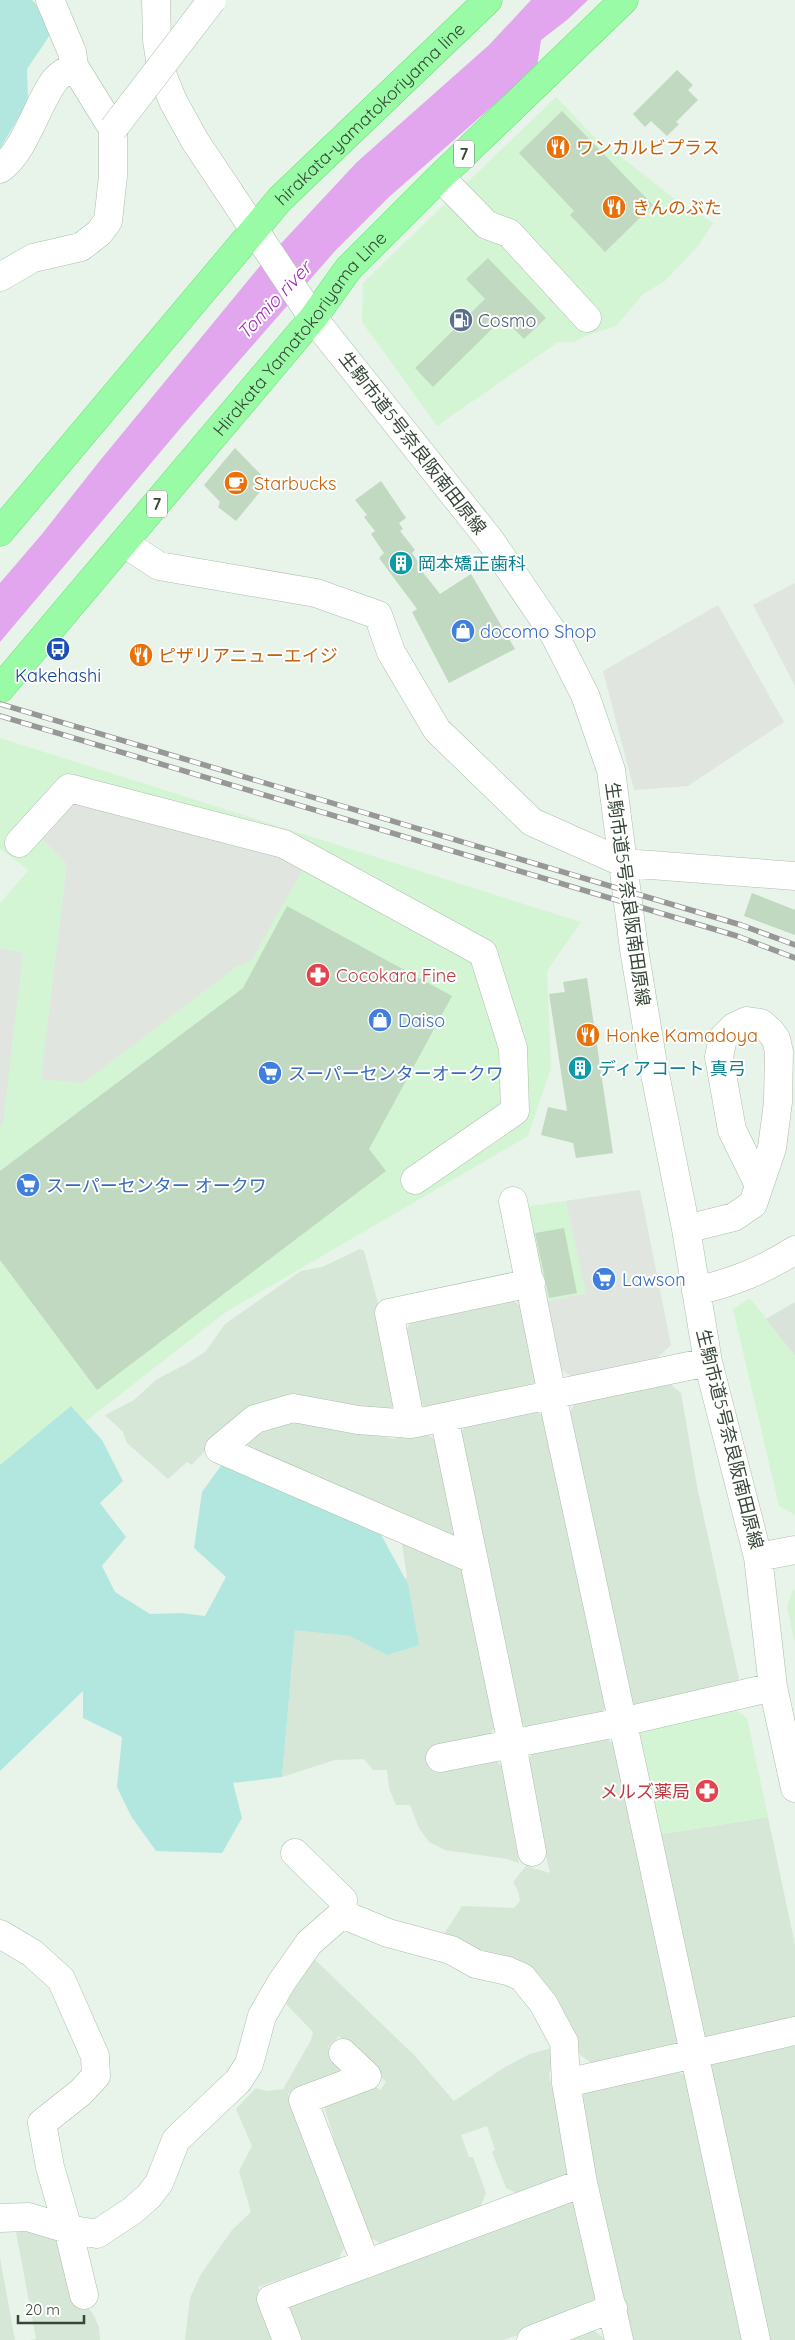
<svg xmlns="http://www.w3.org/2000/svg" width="795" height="2340" viewBox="0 0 795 2340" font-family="Quicksand,'Noto Sans JP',sans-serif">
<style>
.residential{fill:#d6e7d8}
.commercial{fill:#d4f5d4}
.industrial{fill:#dae3da}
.green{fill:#b2e7e0}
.parking{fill:#e0e5e0}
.water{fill:#e2a6ee}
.building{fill:#c1d8c1}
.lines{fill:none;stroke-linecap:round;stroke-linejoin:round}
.minor-casing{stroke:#abbfac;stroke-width:29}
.major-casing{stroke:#69e177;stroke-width:29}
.minor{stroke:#fff;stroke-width:28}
.major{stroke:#99fba6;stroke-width:28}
.rail-casing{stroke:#979797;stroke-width:5.5}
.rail{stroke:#fff;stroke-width:4;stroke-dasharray:11;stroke-linecap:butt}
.minor-bridge-casing{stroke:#abbfac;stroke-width:29;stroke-linecap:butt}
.minor-bridge{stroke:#fff;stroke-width:28}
.labels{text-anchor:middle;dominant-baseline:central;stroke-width:4;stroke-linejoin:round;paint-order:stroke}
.shield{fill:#fff;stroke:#737e73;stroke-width:1}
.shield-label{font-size:16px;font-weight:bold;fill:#374737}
.street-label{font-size:18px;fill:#374737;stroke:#fff}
.food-label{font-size:18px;fill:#c56008;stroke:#fff;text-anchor:start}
.service-label{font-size:18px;fill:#4e5e75;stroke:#fff;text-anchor:start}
.culture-label{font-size:18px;fill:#0d838f;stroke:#fff;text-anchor:start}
.shop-label{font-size:18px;fill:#366cbe;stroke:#fff;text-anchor:start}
.transit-label{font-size:18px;fill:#164399;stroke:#fff}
.health-label{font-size:18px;fill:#be3a42;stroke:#fff;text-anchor:start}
.water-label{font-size:19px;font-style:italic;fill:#9c32b0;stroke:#fff}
</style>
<rect width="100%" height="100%" fill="#e8f3e9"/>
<path class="residential" d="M360 1249 364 1251 379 1307 394 1406 386 1413 321 1403 219 1435 192 1465 187 1462 168 1479 127 1443 123 1432 105 1415 134 1400 157 1379 188 1363 206 1351 225 1324 301 1271 322 1267Z
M510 1299 525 1308 540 1374 531 1390 433 1410 418 1403 405 1332 412 1320Z
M669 1383 681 1393 697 1486 739 1679 733 1689 639 1709 627 1699 568 1415 577 1400Z
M533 1409 549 1419 608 1703 600 1717 532 1731 516 1720 459 1437 467 1423Z
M313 1421 394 1439 423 1432 438 1441 497 1724 487 1738 438 1746 445 1771 492 1757 507 1771 518 1823 512 1825 519 1863 507 1859 445 1850 429 1842 419 1828 410 1805H396L389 1788 387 1770H373L364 1759 335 1760 282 1777 295 1629 350 1636 407 1577 399 1524 223 1459 256 1433 287 1422Z
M603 1737 616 1745 679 2037 672 2049 593 2064 580 2055 575 2041 551 1995 532 1967 523 1972 441 1939 462 1906 514 1908 520 1901 518 1891 513 1882 526 1866 550 1873 525 1764 535 1750Z
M768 1817 795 1945V2022L710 2041 698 2032 656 1835Z
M310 1955 414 2055 454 2101 505 2067 530 2054 555 2047 554 2065 549 2074 570 2169 563 2179 518 2194 506 2188 492 2152 495 2150 487 2126 461 2135 469 2157H473L486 2193 479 2210 380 2243 366 2235 331 2140 334 2138 323 2103 373 2084 380 2090 386 2082 339 2036 328 2047 346 2065V2074L288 2094 307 2148 347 2242 338 2260 258 2287 278 2340H185L190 2298 201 2274 232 2230 251 2212 239 2171 252 2146 236 2109 256 2088 267 2091 283 2089 311 2040 313 2032 286 2004Z
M795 2044V2340H762L707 2073 715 2060Z
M675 2069 687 2077 742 2340H626L576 2099 586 2086Z
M565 2199 578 2204 596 2296 589 2310 504 2340H298L286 2309 294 2295Z
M21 2225 64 2230 83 2302 93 2314 99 2327 100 2340H30L36 2339 16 2232Z
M0 2258 15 2340H0Z
M592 2329 606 2340H561Z"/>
<path class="commercial" d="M556 97 596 139 629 163 671 196 713 223 699 245 665 281 643 294 616 326 585 336 575 342H558L437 426 362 322 363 283Z
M0 738 581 922 547 971 551 1068 528 1136 226 1312 90 1418 0 1495V903L29 870 0 849Z
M640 1190 657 1277 544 1302 524 1207Z
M750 1298 795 1356V1515L779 1506 733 1309Z
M793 1590H795V1645L787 1606Z
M735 1710 747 1718 768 1817 656 1835 635 1740 647 1726Z"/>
<path class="industrial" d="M795 1302V1356L766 1319Z"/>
<path class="green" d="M0 0H32L56 26 27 69 28 101 0 149Z
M71 1406 102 1440 123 1481 100 1503 126 1537 102 1566 115 1592 150 1614 181 1613 205 1616 226 1577 194 1548 202 1492 223 1463 379 1531 408 1584 419 1645 387 1655 350 1636 295 1630 282 1777 233 1783 242 1818 222 1853 156 1851 131 1816 117 1787 122 1737 83 1718V1691L0 1771V1465Z"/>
<path class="parking" d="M795 583V686L753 605Z
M718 605 784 722 688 786 634 790 603 671Z
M87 799 266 849 303 869 252 960 236 967 83 1083 41 1079 67 864 41 837 60 811Z
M0 948 23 953 3 1124 0 1126Z
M640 1190 671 1345 657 1358 573 1377 558 1368 544 1302 586 1293 566 1201Z"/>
<path class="water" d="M531 0H588L567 20 541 40 537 67 389 197 335 251 184 424 0 642V583L42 534 98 463 260 266 357 162 489 45Z"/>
<path class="building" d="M677 70 693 85 688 90 698 100 676 122 679 124 667 136 651 121 645 127 633 114Z
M562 111 653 205 605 252 570 215 574 211 519 153Z
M488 258 546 318 524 339 503 318 433 387 415 368 485 299 466 279Z
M235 448 268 482 236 521 218 507 220 502 204 485Z
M381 481 406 518 399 523 403 529 400 531 415 550 412 553 423 568 421 570 440 594 471 574 515 649 449 683 412 612 417 609 379 558 384 553 371 534 375 531 364 517 367 515 355 500Z
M752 893 795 910V935L744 916Z
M287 906 452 996 369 1149 386 1171 97 1390 0 1260V1171L243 988Z
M587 978 613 1153 576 1158 573 1143 541 1135 548 1107 567 1111 549 994 565 992 563 982Z
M564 1228 577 1293 549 1298 535 1233Z"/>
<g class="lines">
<g class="minor-casing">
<path id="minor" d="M156 0 157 40 162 74 173 101 195 141 313 318 490 540 554 634 585 695 611 770 634 949 653 1064 686 1229 708 1362 758 1557 773 1687 795 1788
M0 169C26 150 36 105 55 80 60 74 68 70 74 66
M440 177 487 225 509 233 587 318
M0 277 33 258 81 247 99 233 108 221 113 176V129L74 66 72 52 50 0
M124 543 159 566 316 593 378 615 391 652 437 730 532 822 624 863 795 876
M19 843 69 788 284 844 483 953 513 1048 515 1111 415 1180
M513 1201 552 1395 756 2340
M686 1229 734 1217 753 1204 772 1148 778 1102 779 1052 776 1039 770 1031 761 1023 747 1021 734 1027 723 1038 719 1057 732 1130 758 1183
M696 1291C734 1282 762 1271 795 1250
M444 1417 512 1744 532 1852
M411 1424 389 1313 531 1283
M758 1557 795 1550
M473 1559 219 1449 255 1419 293 1408 358 1420 411 1424 708 1362
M440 1758 622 1722 773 1687
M342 1914 388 1933 451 1950 476 1964 508 1971 522 1977 543 2003 564 2042 566 2083 583 2183 619 2340
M0 1934 32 1953 61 1979 95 2056 96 2076 80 2093 42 2123 50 2167 68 2229 97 2234 132 2211 149 2196 159 2183 176 2140 238 2081 249 2064 262 2016 281 1983 309 1943 342 1914 343 1900 295 1853
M343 2053 367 2076 303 2100 366 2264
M566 2083 795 2031
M0 2218 28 2217 68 2229 84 2295
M287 2340 271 2299 583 2183
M531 2340 613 2308"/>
</g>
<g class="major-casing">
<g id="major">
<path id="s1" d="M0 532 280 199 488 0"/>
<path id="s2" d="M0 689 313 318 348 269 440 177 624 0"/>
</g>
</g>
<use href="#minor" class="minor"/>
<use href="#major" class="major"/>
<g class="rail-casing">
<path id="rail" d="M0 704 741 925 795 945
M0 716 737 936 795 958"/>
</g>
<use href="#rail" class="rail"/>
<g class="minor-bridge-casing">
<path id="minor-bridge" d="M113 129 212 0"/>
</g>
<use href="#minor-bridge" class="minor-bridge"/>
</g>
<defs>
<g id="restaurant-disc" transform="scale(1.25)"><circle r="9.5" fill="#e8710a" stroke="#fff"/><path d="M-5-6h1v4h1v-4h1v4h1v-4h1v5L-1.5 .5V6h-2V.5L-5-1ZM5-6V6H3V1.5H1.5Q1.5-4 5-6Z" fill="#fff"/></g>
<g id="fuel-disc" transform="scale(1.25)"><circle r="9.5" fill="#5c6f8a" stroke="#fff"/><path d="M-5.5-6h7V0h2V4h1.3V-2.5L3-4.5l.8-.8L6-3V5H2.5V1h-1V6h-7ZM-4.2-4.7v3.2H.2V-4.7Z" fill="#fff"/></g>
<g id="cafe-disc" transform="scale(1.25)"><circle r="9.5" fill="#e8710a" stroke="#fff"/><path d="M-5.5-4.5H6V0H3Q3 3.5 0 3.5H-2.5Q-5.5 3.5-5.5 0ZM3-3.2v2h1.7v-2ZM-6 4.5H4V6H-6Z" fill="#fff"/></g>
<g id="building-disc" transform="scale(1.25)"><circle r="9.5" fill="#0f9aa8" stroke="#fff"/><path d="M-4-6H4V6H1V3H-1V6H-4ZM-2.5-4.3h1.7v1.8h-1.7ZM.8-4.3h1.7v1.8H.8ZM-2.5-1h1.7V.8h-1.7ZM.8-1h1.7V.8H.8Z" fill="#fff"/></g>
<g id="shop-disc" transform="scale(1.25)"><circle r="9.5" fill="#3f7fe0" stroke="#fff"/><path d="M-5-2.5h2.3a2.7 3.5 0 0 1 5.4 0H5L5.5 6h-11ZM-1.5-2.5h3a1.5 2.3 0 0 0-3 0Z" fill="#fff"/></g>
<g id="bus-disc" transform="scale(1.25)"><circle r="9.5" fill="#1a4fb4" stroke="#fff"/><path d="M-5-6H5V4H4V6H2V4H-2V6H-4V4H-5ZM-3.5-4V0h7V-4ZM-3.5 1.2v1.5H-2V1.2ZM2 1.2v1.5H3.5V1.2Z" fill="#fff"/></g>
<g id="pharmacy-disc" transform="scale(1.25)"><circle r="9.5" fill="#e0444e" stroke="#fff"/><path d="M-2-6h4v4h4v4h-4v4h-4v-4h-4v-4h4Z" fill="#fff"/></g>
<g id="supermarket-disc" transform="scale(1.25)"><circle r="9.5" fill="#3f7fe0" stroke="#fff"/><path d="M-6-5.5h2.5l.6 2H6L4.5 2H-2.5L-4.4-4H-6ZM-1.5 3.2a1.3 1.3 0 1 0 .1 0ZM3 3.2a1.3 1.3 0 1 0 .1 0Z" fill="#fff"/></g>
</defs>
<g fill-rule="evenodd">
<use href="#restaurant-disc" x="558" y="147"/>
<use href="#restaurant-disc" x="614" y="207"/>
<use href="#fuel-disc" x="461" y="320"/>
<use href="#cafe-disc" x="236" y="483"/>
<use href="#building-disc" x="401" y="563"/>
<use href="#shop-disc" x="463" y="631"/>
<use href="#bus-disc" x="58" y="649"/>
<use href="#restaurant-disc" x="141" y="655"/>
<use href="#pharmacy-disc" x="318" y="975"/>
<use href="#shop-disc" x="380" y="1020"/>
<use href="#restaurant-disc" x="588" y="1035"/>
<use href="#building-disc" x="580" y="1068"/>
<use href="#supermarket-disc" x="270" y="1073"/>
<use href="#supermarket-disc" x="28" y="1185"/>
<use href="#supermarket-disc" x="604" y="1279"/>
<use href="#pharmacy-disc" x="707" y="1791"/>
</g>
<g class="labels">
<g class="shield">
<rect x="454" y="140.5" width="20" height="27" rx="4"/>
<rect x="147" y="490.5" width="20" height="27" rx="4"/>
</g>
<g class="shield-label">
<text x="464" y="154">7</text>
<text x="157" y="504">7</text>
</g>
<g class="street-label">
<text stroke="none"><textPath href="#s1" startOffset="559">hirakata-yamatokoriyama line</textPath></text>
<text stroke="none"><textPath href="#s2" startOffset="465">Hirakata Yamatokoriyama Line</textPath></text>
<text transform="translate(413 443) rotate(52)">生駒市道5号奈良阪南田原線</text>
<text transform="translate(628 894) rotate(82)">生駒市道5号奈良阪南田原線</text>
<text transform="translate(730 1439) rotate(76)">生駒市道5号奈良阪南田原線</text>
</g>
<g class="food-label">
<text x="576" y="147">ワンカルビプラス</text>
<text x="632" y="207">きんのぶた</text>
<text x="254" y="483">Starbucks</text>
<text x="158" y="655">ピザリアニューエイジ</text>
<text x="606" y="1035">Honke Kamadoya</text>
</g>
<g class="service-label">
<text x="478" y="320">Cosmo</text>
</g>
<g class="culture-label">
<text x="418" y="563">岡本矯正歯科</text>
<text x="598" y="1068">ディアコート 真弓</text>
</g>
<g class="shop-label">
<text x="480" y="631">docomo Shop</text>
<text x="398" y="1020">Daiso</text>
<text x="288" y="1073">スーパーセンターオークワ</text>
<text x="46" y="1185">スーパーセンター オークワ</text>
<text x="622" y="1279">Lawson</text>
</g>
<g class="transit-label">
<text x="58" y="675">Kakehashi</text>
</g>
<g class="health-label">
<text x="336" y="975">Cocokara Fine</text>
<text x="690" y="1791" text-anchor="end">メルズ薬局</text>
</g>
<g class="water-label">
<text transform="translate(274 300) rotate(-47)">Tomio river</text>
</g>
</g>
<path d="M18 2315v8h66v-8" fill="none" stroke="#374737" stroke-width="2.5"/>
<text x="25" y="2315" font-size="15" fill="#374737" stroke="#ffffff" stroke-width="4" paint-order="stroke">20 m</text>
</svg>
